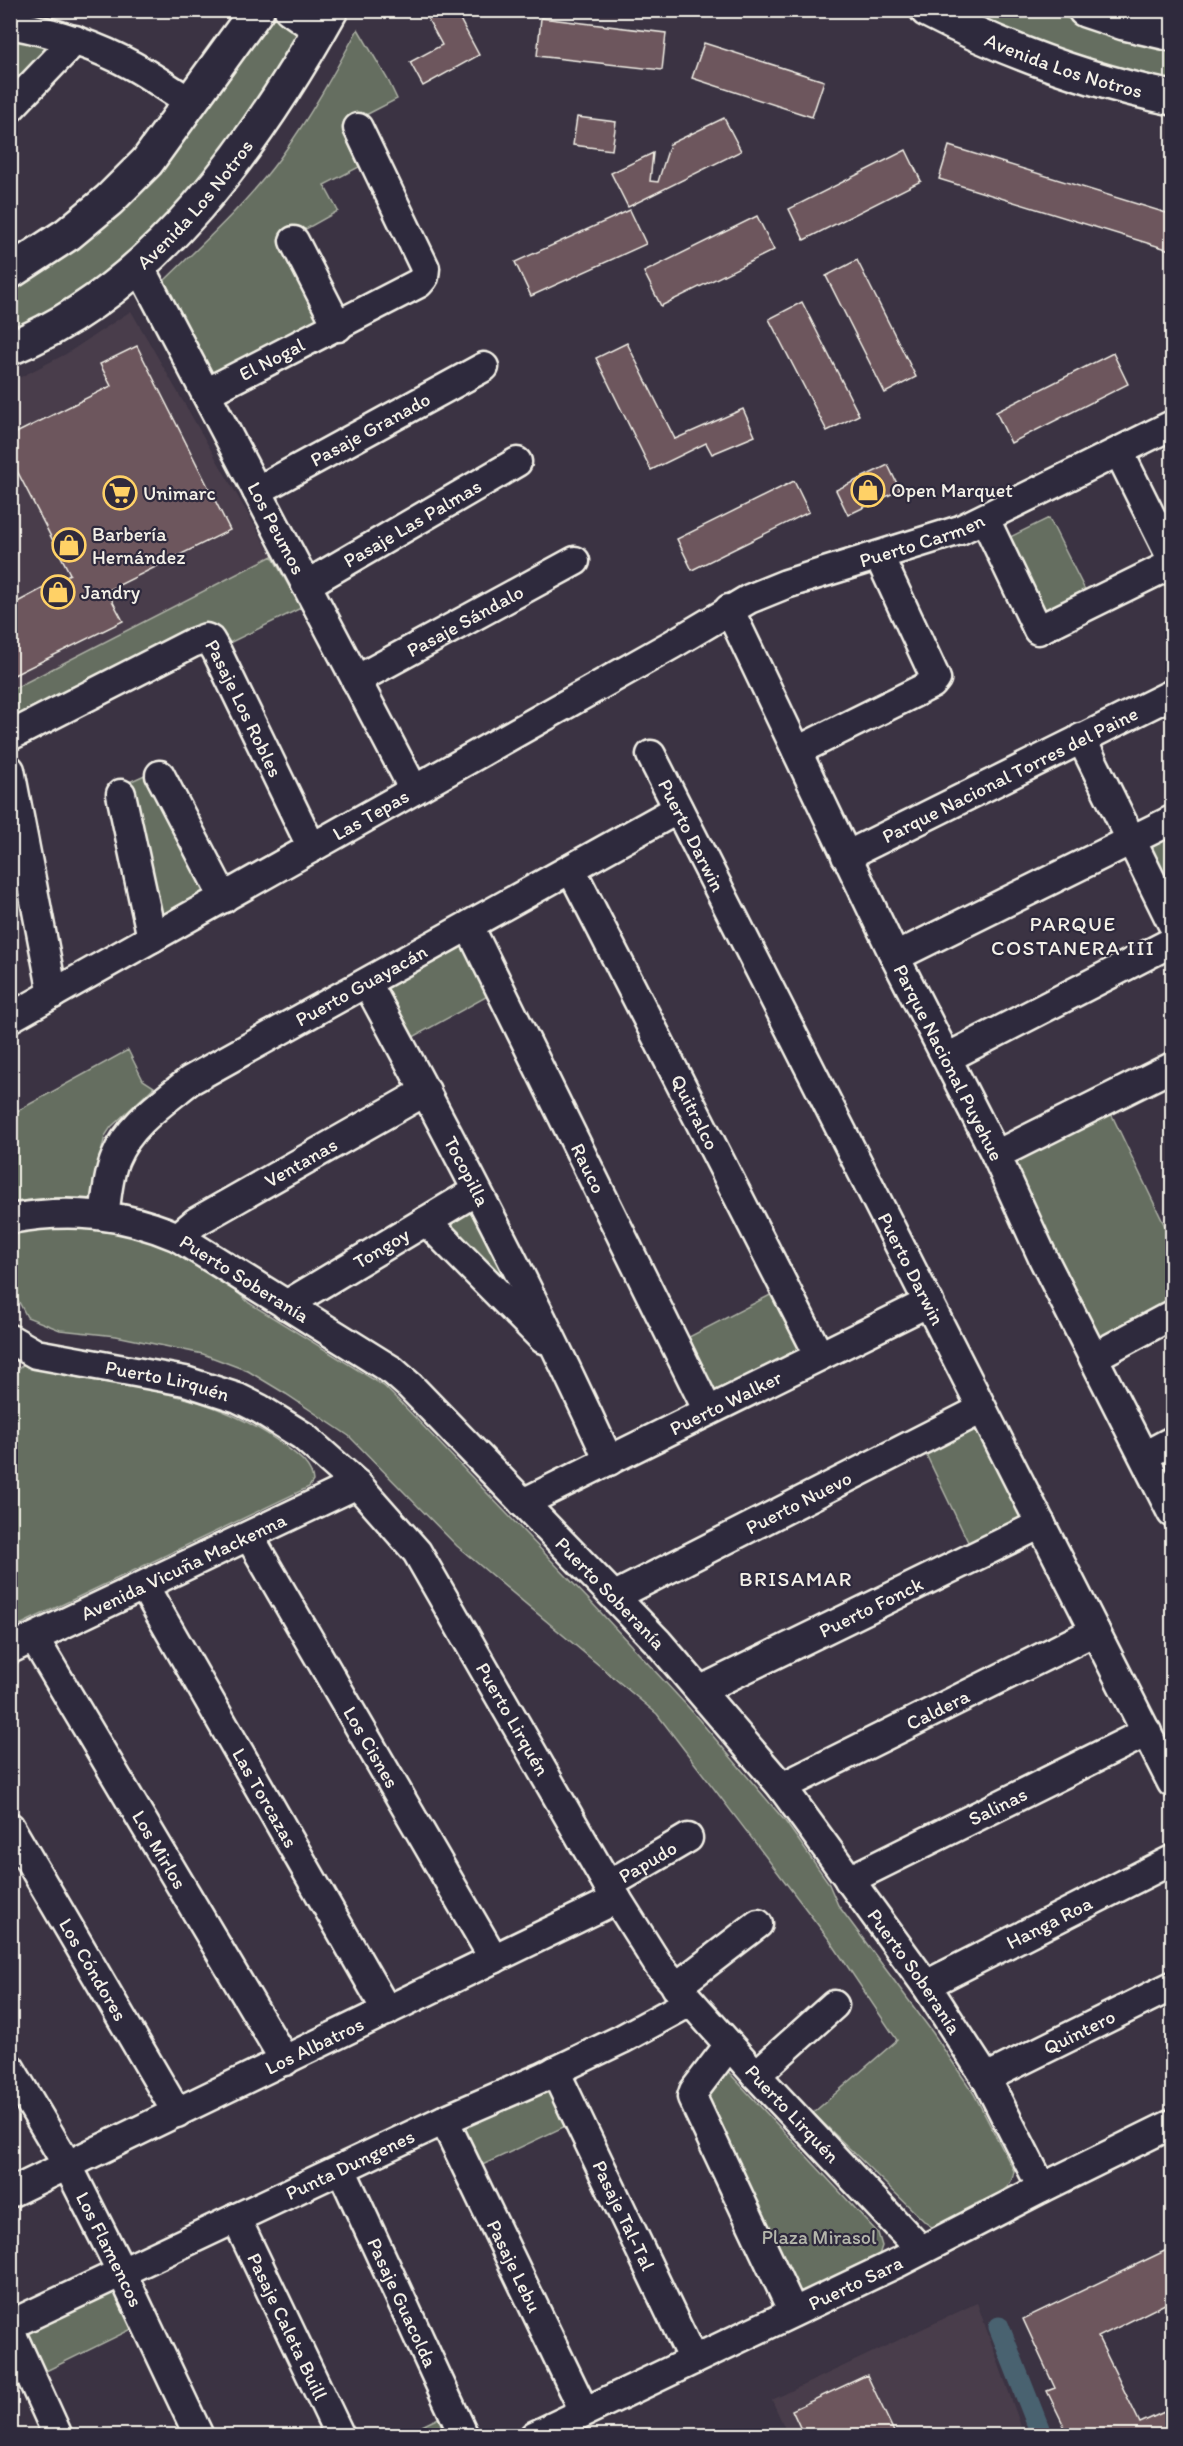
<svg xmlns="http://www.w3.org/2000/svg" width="1183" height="2446" viewBox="0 0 1183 2446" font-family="Itim,sans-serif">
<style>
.built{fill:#4a3e4b}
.green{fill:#656e61;stroke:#acb0a4;stroke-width:1.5}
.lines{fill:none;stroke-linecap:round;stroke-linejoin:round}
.canal{stroke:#496270;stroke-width:21}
.building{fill:#6d565d;stroke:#f4f1e8;stroke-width:1.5}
.minor-casing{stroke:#f4f1e8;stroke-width:33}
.major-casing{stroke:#f4f1e8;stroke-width:38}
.minor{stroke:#2f2a3d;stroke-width:28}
.major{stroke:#2f2a3d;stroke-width:33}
.labels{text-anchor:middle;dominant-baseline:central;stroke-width:4.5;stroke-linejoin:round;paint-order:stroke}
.street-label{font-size:20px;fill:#f4f1e8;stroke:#2f2a3d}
.poi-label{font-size:20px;fill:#f4f1e8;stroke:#2f2a3d;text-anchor:start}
.park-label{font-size:20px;fill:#b4b6ab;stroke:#2f2a3d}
.neighbourhood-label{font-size:21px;letter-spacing:1.5px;fill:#f4f1e8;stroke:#2f2a3d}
</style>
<rect width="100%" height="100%" fill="#3b3343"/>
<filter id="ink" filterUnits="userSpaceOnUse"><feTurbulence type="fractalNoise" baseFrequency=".0167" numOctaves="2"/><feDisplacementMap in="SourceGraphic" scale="12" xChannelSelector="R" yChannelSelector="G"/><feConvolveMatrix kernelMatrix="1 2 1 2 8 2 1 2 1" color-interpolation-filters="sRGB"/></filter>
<g filter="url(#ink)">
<path class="built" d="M131 311 272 556 11 690V382L66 354Z
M977 2303 1024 2435H788L772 2400Z"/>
<path class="green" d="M941 11H1048L1081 23 1172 46V89Z
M275 15 300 34 247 127 119 271 11 337V286L268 17Z
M358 29 388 80 397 99 360 118 343 132 359 167 324 185 338 211 286 240 323 317 218 376 211 372 206 366 164 289V281C204 242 247 203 280 158 310 117 334 73 358 29Z
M11 33 55 46 11 99Z
M1049 518 1090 600 1049 620 1006 539Z
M272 556 301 608 223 646 11 727V690Z
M149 773 211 890 162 923 125 784Z
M1172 827V900L1147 846Z
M467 941 495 992 406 1041 378 989Z
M128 1050 143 1080 154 1087 111 1127 105 1136 91 1196 85 1203 11 1208 10 1115Z
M1108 1107 1172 1241V1310L1102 1343 1093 1335 1012 1156Z
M470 1206 540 1330 442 1220Z
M95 1224C114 1229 134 1233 153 1240 179 1249 229 1283 249 1303L384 1386 404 1406 591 1602 689 1708 785 1821 828 1882 838 1905 933 2033 974 2094 1014 2171C1011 2193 994 2195 975 2204V2212L935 2229 926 2223 813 2113 897 2040 831 1942 657 1714 457 1546 349 1436 286 1394 248 1371 203 1354 116 1336 60 1330 27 1317 11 1287 10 1235 13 1232Z
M780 1290 802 1347 717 1391 714 1390 689 1337Z
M24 1364C39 1365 53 1374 68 1376 151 1391 215 1394 285 1446 297 1455 312 1465 313 1481L309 1487 11 1629 10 1376Z
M968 1430 980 1432 1023 1518 970 1546 925 1452Z
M721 2064 878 2233 882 2246 878 2258 814 2290 800 2291 792 2284 702 2094Z
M551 2084 570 2124 476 2168 457 2128Z
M114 2285 140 2325 42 2373 25 2333Z
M449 2413 459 2436H401Z"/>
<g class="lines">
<path class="canal" d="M999 2327 1042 2436"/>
</g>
<path class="building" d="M423 10H455L479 55 423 86 410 62 442 45Z
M541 18 666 33 662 70 537 56Z
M704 43 824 81 812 117 692 78Z
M577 117 616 122 612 150 573 145Z
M724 118 741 151 628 207 611 173 653 153 650 181 658 182 670 144Z
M949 146 1173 215V251L939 179Z
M906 150 921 181 804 240 789 209Z
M630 210 646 244 531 296 515 262Z
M757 216 774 250 661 306 644 272Z
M857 260 916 377 885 393 826 276Z
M802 302 859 415 827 431 769 319Z
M627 343 675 439 743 409 755 436 712 454 706 443 651 470 596 358Z
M137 346 230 530 107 591 123 621 10 677V606L70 574 10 457V436L111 386 100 364Z
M1113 353 1128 384 1011 443 996 412Z
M888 465 900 490 848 515 836 490Z
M794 481 809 512 692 570 677 539Z
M1173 2247V2300L1098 2337 1140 2423 1173 2408V2436H1069L1047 2391 1055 2388 1023 2319Z
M867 2375 896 2436H804L792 2410Z"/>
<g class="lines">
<g class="minor-casing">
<g id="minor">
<path d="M289 10 319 31"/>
<path d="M10 24C53 32 95 45 133 66 153 77 172 91 192 103"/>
<path d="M10 108 75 40"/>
<path d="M294 241 338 327"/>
<path id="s1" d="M139 266 414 790"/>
<path id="s2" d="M206 393 419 283 424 277 425 268 358 128"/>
<path d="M1119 452 1172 559"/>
<path id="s3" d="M257 491 484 367"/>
<path d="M985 519 1038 630 1172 564"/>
<path id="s4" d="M306 585 517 462"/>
<path id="s5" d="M729 609 895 957 996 1155 1043 1258 1172 1513"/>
<path id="s6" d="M356 680 575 561"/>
<path id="s7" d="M10 736 192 643 206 638 210 640 217 652 312 848"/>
<path d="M1081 738 1172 923"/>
<path d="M797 751 932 684 936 679 879 556"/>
<path id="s8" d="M651 755 1172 1783"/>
<path d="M10 770 53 994"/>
<path d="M160 775 224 898"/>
<path d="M121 794 152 938"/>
<path id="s9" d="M846 856 1172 694"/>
<path id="s10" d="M571 869 819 1355"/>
<path id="s11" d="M469 926 708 1411"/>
<path d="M895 957 1172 820"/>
<path id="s12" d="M367 983C452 1140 535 1298 609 1461"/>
<path id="s13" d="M10 1018 673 644 749 599 786 584 960 530 1172 425"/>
<path d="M947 1058 1172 942"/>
<path d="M996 1155 1172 1067"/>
<path id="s14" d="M104 1215C107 1197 108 1175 115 1159 129 1125 162 1103 189 1081L678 809"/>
<path id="s15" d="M10 1219C69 1208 123 1213 178 1237L393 1371 410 1386 658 1642 782 1787 926 1985 986 2078 1042 2188"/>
<path d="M426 1221 543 1339"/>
<path id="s16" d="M178 1237 196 1222 426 1091"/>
<path id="s17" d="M286 1305 476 1191"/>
<path id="s18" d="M10 1339 36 1354 185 1381 238 1398 260 1409 303 1436 357 1484 417 1552 608 1885 659 1966 756 2075 921 2250"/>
<path d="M1094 1357 1172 1315"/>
<path d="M1144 1456 1172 1441"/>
<path id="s19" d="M523 1503 929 1302"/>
<path id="s20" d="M249 1536 494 1959"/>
<path id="s21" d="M144 1586 387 2011"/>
<path id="s22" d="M615 1596 982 1409"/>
<path id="s23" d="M34 1638 285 2061"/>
<path id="s24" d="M10 1649 357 1484"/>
<path id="s25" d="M701 1690 1041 1524"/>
<path id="s26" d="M782 1787 1095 1631"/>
<path id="s27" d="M10 1827 177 2113"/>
<path id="s28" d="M849 1880 1147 1732"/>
<path id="s29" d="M608 1885 688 1838"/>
<path id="s30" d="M926 1985 1172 1860"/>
<path d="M676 1987 758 1924"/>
<path d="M729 2045 694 2091 692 2097 793 2312"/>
<path id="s31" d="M10 2068 68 2166 121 2271 199 2436"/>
<path id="s32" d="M555 2071 693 2360"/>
<path d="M756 2075 834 2005"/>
<path id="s33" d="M986 2078 1172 1986"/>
<path id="s34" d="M444 2120 584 2411"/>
<path id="s35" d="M341 2169 464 2436"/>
<path id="s36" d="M10 2193 617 1899"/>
<path id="s37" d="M236 2218 340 2436"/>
<path id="s38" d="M58 2436 13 2337 12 2330 16 2322 444 2120 541 2078 622 2039 690 2002"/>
<path id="s39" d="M534 2436 899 2262 1042 2188 1172 2124"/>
</g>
</g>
<g class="major-casing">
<g id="major">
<path id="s40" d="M927 10C1006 51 1085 80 1172 98"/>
<path d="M1085 10 1124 23 1172 34"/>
<path d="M10 272 68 234 109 200 147 162 257 10"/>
<path id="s41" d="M10 348C155 290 258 141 331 10"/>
</g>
</g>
<use href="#minor" class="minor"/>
<use href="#major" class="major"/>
</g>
</g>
<defs>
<g id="shop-ring" transform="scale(1.725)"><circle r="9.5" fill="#2f2a3d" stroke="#ffd166" stroke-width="1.5"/><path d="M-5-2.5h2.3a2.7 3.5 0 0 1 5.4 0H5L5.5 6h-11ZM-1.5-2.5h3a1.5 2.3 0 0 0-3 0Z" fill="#ffd166"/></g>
<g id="supermarket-ring" transform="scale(1.725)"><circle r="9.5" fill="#2f2a3d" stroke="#ffd166" stroke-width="1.5"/><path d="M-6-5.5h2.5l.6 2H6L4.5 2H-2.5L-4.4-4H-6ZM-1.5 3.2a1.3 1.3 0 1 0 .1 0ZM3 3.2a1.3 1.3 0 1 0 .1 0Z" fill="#ffd166"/></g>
</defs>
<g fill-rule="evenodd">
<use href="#shop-ring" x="868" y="490"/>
<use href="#supermarket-ring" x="120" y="493"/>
<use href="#shop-ring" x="69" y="545"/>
<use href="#shop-ring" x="58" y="592"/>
</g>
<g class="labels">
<g class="street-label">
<text stroke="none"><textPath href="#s40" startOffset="148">Avenida Los Notros</textPath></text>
<text stroke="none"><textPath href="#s41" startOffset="237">Avenida Los Notros</textPath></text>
<text stroke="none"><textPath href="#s2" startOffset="74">El Nogal</textPath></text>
<text stroke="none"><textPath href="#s3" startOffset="129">Pasaje Granado</textPath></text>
<text stroke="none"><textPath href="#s4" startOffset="123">Pasaje Las Palmas</textPath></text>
<text stroke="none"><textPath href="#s1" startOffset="296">Los Peumos</textPath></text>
<text stroke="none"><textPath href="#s13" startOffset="1032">Puerto Carmen</textPath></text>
<text stroke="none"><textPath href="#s6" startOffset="124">Pasaje Sándalo</textPath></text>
<text stroke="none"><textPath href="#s7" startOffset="300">Pasaje Los Robles</textPath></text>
<text stroke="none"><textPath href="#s9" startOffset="183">Parque Nacional Torres del Paine</textPath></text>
<text stroke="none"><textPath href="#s13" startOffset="414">Las Tepas</textPath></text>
<text stroke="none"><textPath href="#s8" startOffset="90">Puerto Darwin</textPath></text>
<text stroke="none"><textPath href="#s14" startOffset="363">Puerto Guayacán</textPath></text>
<text stroke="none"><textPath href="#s5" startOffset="504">Parque Nacional Puyehue</textPath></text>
<text stroke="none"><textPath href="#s10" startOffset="273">Quitralco</textPath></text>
<text stroke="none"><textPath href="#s16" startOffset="144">Ventanas</textPath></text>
<text stroke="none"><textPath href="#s11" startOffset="270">Rauco</textPath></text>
<text stroke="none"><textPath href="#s12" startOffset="213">Tocopilla</textPath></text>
<text stroke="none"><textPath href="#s17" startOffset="111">Tongoy</textPath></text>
<text stroke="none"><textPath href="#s8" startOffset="576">Puerto Darwin</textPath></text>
<text stroke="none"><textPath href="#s15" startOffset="250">Puerto Soberanía</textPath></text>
<text stroke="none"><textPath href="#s18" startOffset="164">Puerto Lirquén</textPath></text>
<text stroke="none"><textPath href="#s19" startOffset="226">Puerto Walker</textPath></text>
<text stroke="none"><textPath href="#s22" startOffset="206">Puerto Nuevo</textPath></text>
<text stroke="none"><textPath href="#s24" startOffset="192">Avenida Vicuña Mackenna</textPath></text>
<text stroke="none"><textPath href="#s15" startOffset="736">Puerto Soberanía</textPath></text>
<text stroke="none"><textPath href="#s25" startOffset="189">Puerto Fonck</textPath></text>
<text stroke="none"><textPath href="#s26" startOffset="174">Caldera</textPath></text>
<text stroke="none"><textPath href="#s18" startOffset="668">Puerto Lirquén</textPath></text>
<text stroke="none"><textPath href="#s20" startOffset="244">Los Cisnes</textPath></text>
<text stroke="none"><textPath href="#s21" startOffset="244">Las Torcazas</textPath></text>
<text stroke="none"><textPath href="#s28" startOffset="166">Salinas</textPath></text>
<text stroke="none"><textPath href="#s23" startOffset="246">Los Mirlos</textPath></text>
<text stroke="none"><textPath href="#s29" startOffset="46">Papudo</textPath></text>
<text stroke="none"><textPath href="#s30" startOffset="138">Hanga Roa</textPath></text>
<text stroke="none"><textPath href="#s27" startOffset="165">Los Cóndores</textPath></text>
<text stroke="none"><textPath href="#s15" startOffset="1222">Puerto Soberanía</textPath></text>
<text stroke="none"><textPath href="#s33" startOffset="104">Quintero</textPath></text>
<text stroke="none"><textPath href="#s36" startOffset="338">Los Albatros</textPath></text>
<text stroke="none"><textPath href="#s18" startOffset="1154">Puerto Lirquén</textPath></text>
<text stroke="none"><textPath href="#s38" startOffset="494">Punta Dungenes</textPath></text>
<text stroke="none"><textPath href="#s32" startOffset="160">Pasaje Tal-Tal</textPath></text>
<text stroke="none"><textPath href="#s31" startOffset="207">Los Flamencos</textPath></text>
<text stroke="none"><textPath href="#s34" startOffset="162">Pasaje Lebu</textPath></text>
<text stroke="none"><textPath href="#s39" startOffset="356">Puerto Sara</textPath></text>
<text stroke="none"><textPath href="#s35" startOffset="147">Pasaje Guacolda</textPath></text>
<text stroke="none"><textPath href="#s37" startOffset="120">Pasaje Caleta Buill</textPath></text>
</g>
<g class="poi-label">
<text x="891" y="490">Open Marquet</text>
<text x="143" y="493">Unimarc</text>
<text x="92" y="534">Barbería<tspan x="92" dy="23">Hernández</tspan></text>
<text x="81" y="592">Jandry</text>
</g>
<g class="park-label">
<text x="819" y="2237">Plaza Mirasol</text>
</g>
<g class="neighbourhood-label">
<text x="1073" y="923">PARQUE<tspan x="1073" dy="24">COSTANERA III</tspan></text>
<text x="796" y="1578">BRISAMAR</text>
</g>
</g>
<rect width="1183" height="2446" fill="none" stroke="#2f2a3d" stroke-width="36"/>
<rect x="18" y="18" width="1147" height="2410" fill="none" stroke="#f4f1e8" stroke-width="2" filter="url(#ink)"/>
</svg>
